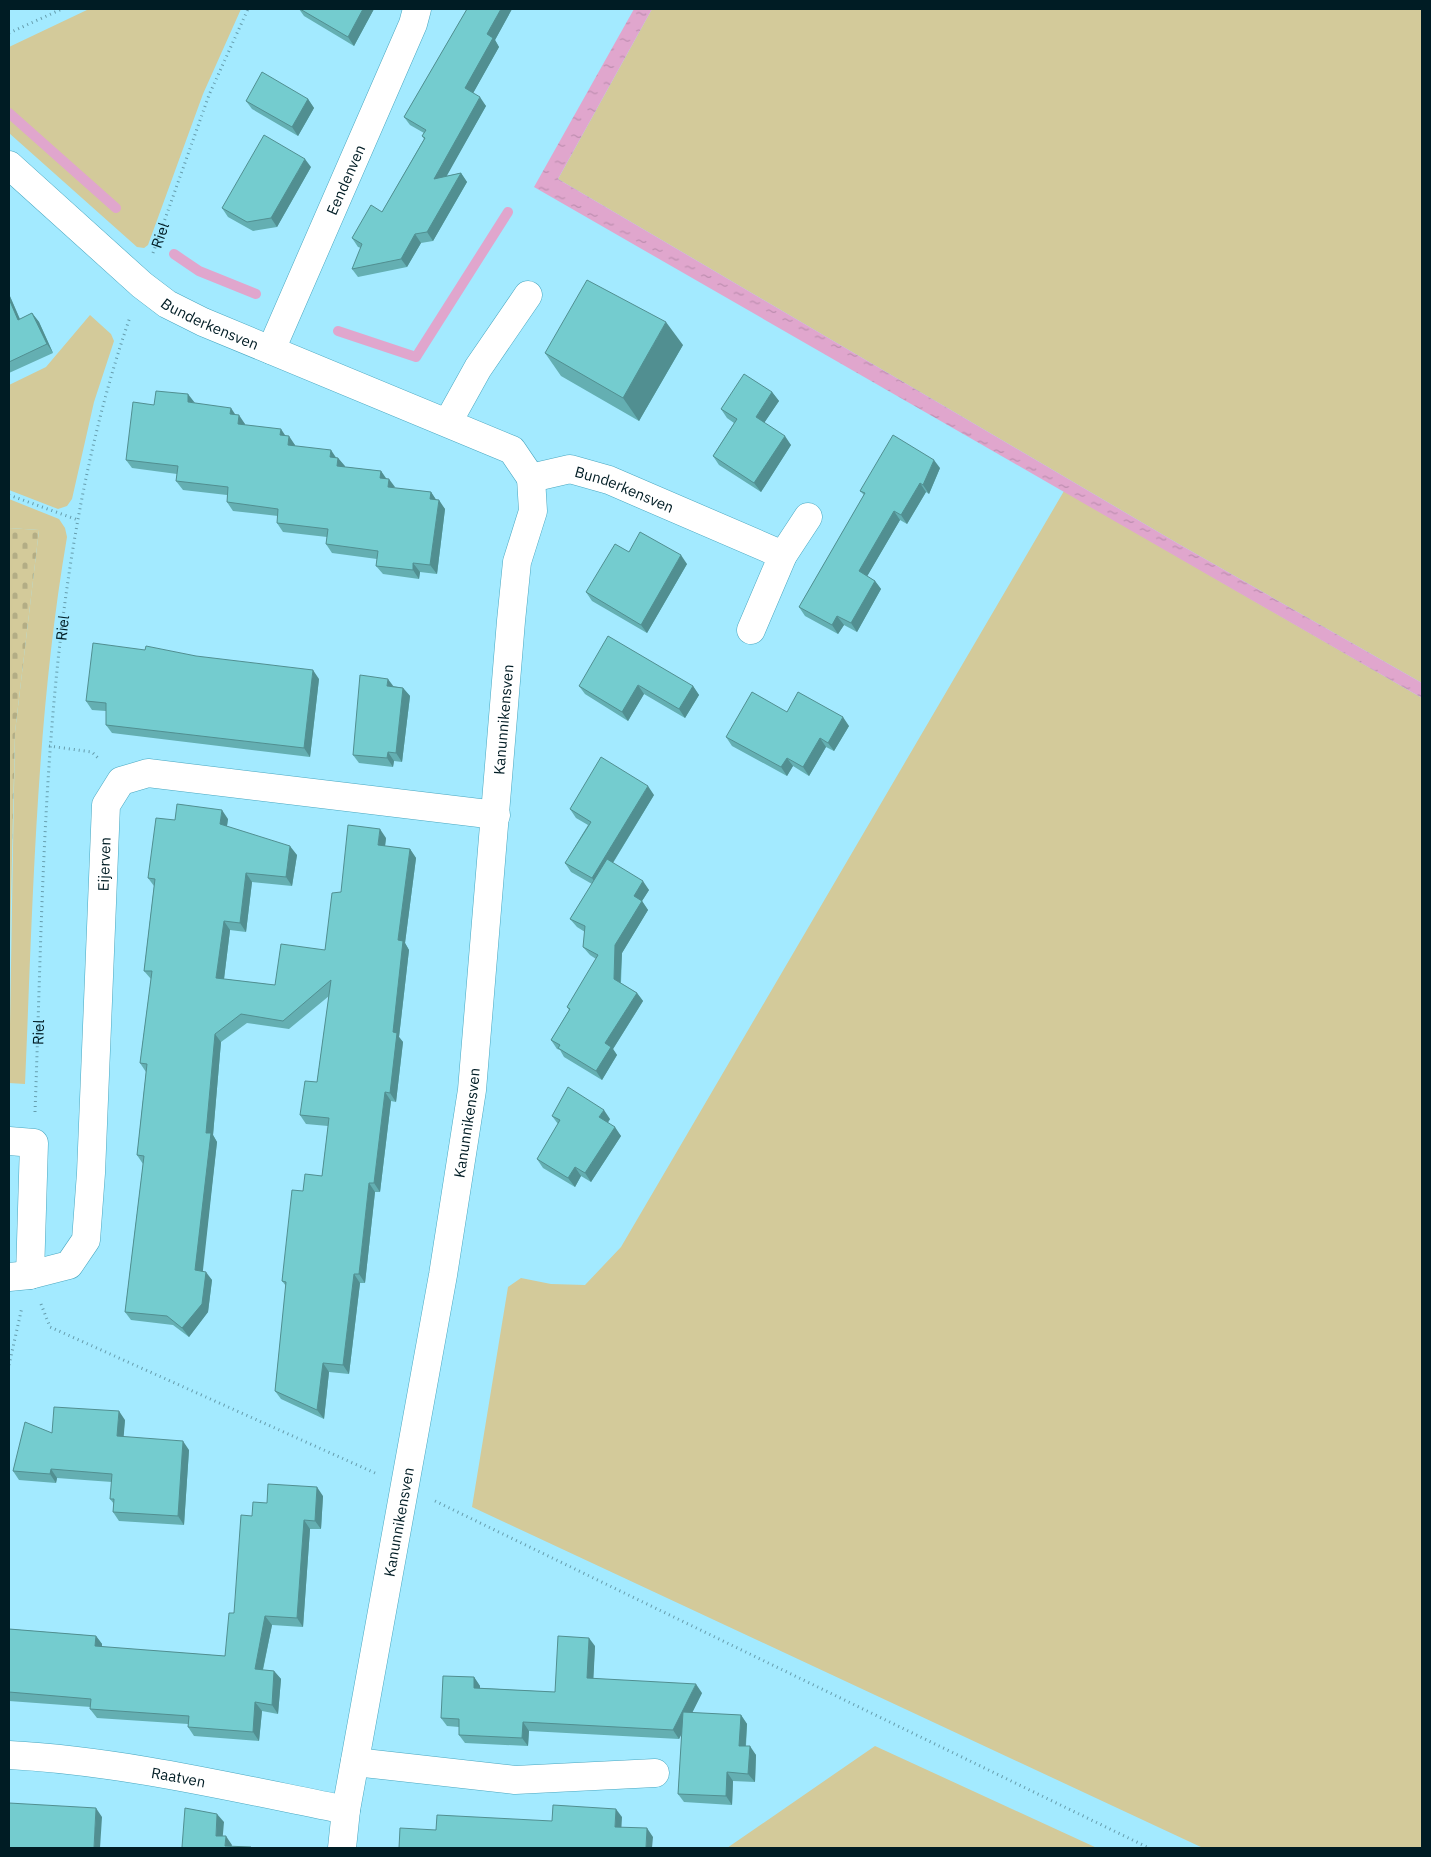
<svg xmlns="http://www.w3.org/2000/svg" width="1431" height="1857" viewBox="0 0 1431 1857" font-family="'IBM Plex Sans',sans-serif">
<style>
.green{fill:#d3ca9a}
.cemetery{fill:url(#cemetery-stones)}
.water{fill:url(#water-ripples)}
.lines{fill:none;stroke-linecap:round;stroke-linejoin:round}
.stream{stroke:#e0a6cd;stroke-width:10}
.minor-casing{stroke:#49a7c0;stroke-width:29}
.path{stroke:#669dad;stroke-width:3;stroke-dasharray:1 4;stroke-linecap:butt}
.minor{stroke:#fff;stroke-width:28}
.wall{fill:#64afb2}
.shaded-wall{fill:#518f91}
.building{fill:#74cccf;stroke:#518f91}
.labels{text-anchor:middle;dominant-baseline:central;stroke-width:5;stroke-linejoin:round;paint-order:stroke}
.street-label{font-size:15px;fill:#001c24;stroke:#a3eaff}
</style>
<defs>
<pattern id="cemetery-stones" width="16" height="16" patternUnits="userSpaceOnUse" patternTransform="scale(1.25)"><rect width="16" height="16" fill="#d3ca9a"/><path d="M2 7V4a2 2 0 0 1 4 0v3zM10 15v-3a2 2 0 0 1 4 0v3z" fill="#b3ad85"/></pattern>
<pattern id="water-ripples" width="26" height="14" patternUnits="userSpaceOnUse" patternTransform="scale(1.25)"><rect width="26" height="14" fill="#e0a6cd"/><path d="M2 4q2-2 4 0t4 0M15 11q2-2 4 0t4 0" fill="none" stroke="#be8eb0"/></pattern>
</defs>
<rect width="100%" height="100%" fill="#a3eaff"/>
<path class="green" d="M89 9H241L203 94 148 245 144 248 137 247 9 133V47Z
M652 9H1422V683L1177 543 558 179Z
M90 315 111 334 114 341 94 402 72 499 67 506 58 509 9 490V385L46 367Z
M1064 491 1422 698V1848H1203L472 1507 508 1287 521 1278 551 1284 585 1285 621 1247Z
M9 499 59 519 65 528 67 537C36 718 33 901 25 1084L9 1083 15 732 39 530 9 528Z
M875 1746 1097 1848H727Z"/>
<path class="cemetery" d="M9 528 39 530 15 732 9 986Z"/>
<path class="water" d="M634 9H652L558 179 1177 543 1422 683V698L534 187Z"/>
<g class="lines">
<path class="stream" d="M9 113 116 208
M174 254 199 271 256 294
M338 331 416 357 508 212"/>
<g class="minor-casing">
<g id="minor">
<path id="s3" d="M9 165 142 285 167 304 203 322 512 450 531 478"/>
<path id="s4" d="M271 350 413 24 417 9"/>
<path d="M448 422 478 368 528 295"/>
<path id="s5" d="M531 478 570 469 609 480 783 555"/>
<path d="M751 630 783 555 808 517"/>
<path d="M9 1141 34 1143 30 1275"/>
<path id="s6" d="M9 1277 30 1275 69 1265 86 1240 91 1173 106 805 121 781 148 773 496 815"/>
<path id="s7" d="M9 1755C122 1761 235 1788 346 1810"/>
<path d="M355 1762 515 1780 655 1773"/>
<path id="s8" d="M342 1848 346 1810 443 1275 472 1090 511 621 517 562 533 511 531 478"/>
</g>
</g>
<g class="path">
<path d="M9 33 62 9"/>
<path id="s1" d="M153 253 209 95 248 9"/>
<path d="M9 495 78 520"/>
<path d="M49 746 92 752 98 758"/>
<path id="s2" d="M35 1112C45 846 42 572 130 317"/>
<path d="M41 1304 50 1327 375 1473"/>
<path d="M9 1365 22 1307"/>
<path d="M435 1501 1149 1848"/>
</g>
<use href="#minor" class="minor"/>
</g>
<path class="wall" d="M299 9H374L354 46 304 16Z
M467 9H512L495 40 499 47 473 93 486 106 446 176 461 173 467 182 433 241 421 243 407 267 358 277 352 269 361 248 358 247 352 238 382 212 424 139 422 136 424 133 410 125 404 117Z
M308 99 314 108 298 136 252 109 246 101Z
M311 167 277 227 253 231 228 217 222 208Z
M9 294 20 319 32 313 39 322 53 353 9 373Z
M683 345 639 421 561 376 545 353Z
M772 392 779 401 764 423 791 445 761 492 719 465 713 456 734 423 727 418 721 409Z
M195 403 235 415 245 424V425L286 436 295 445V446L338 458 345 467 381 471 386 478 395 488 431 492 436 500 445 509 437 574 420 572 419 579 383 574 376 566 377 559 332 553 326 544 327 537 283 532 277 523 278 516 233 511 227 502V495L183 490 176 481 177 474 132 468 126 460 154 405Z
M940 468 929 494 926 492 907 524 900 520 867 576 875 581 881 589 857 632 844 625 838 634 805 616 799 607 864 495 860 491Z
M629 552 687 564 647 633 592 601 586 592Z
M145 650 319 679 310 757 112 733 106 725V711L92 710 86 701Z
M393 686 403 688 410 696 402 762 394 761 393 767 359 763 353 755Z
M579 686H693L699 695 685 718 644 694 628 721 585 694Z
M787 712 849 726 834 751 826 747 809 776 793 766 787 776 732 746 726 737Z
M654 795 613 863 649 890 642 901 648 910 622 953 621 983 637 993 643 1001 613 1049 617 1055 602 1080 564 1057 560 1050 557 1049 551 1040 569 1010 567 1007 596 959 590 955 583 947 585 932 577 927 570 919 592 884 571 872 565 863 588 825 576 818 570 809Z
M228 819 227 826 297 855 292 886 252 882 246 932 230 930 224 979 275 985 325 950 341 892 386 838 385 846 410 849 416 858 405 943 409 950 399 1037 403 1042 396 1102 391 1101 380 1192H375L365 1283H360L349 1374 329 1372 324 1419 281 1399 275 1391 286 1286 282 1281 303 1191 322 1176 328 1126 306 1124 300 1115 317 1082 329 996 289 1029 247 1023 221 1042 213 1135 217 1142 202 1271 212 1280 208 1312 189 1337 173 1325 131 1320 125 1312 143 1164 137 1155 146 1072 140 1063 151 979 144 971 154 886 148 878 175 820Z
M552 1116 610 1119 608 1123 621 1136 591 1182 581 1176 575 1187 543 1168 537 1159 558 1124Z
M125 1420 123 1437 189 1450 184 1525 119 1521 113 1512 114 1504 110 1499 112 1482 57 1478 56 1483 19 1480 13 1471 52 1433Z
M323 1496 321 1529H310L303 1627 272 1625 263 1670 274 1671 281 1679 278 1714 262 1711 259 1741 194 1736 188 1727V1724L97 1718 90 1709 91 1707 9 1701V1629L96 1636 102 1644V1647L225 1656 234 1613 252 1516 267 1503Z
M595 1646 593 1679 702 1693 692 1713 741 1715 747 1724 746 1746 756 1755 755 1782 733 1781 732 1805 684 1802 678 1794 682 1733 679 1739 529 1731 528 1746 465 1743 459 1735V1727L447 1726 441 1718 474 1677 480 1686V1688L555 1692Z"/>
<path class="shaded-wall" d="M363 9H374L354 46 348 37Z
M501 9H512L495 40 499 47 471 97 465 88 487 34Z
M480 97 486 106 440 188 434 179Z
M308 99 314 108 298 136 292 127Z
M305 159 311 167 277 227 271 218Z
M461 173 467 182 433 241 427 232Z
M415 234 421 243 407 267 401 259Z
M9 294 24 329 18 320 9 299Z
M32 313 39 322 53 353 47 344Z
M666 322 683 345 639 421 623 398Z
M772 392 779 401 762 426 756 417Z
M188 394 195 403 188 402Z
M231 408 237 417 230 414Z
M239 415 245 424 244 433 238 424Z
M281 429 287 438 280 435Z
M289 436 295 445 294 454 288 445Z
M785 436 791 445 761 492 754 483Z
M331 450 337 459 330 457Z
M338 458 345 466 344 475 337 466Z
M934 460 940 468 929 494 923 485Z
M381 471 387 480 380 478Z
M389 479 395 487H388Z
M920 483 926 492 907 524 901 515Z
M431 492 437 501 430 499Z
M439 500 445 509 437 574 430 565Z
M894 511 900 520 865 580 859 571Z
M681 555 687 564 647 633 641 625Z
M413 563 420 572 419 579 413 570Z
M875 581 881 589 857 632 851 623Z
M837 616 844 625 838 634 832 625Z
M313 670 319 679 310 757 304 748Z
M388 679 394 687 387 686Z
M638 685 644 694 628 721 622 712Z
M693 686 699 695 685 718 679 709Z
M403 688 410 696 402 762 396 753Z
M843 717 849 726 834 751 828 743Z
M820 738 826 747 809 776 803 767Z
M388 752 394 761 393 767 387 758Z
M787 758 793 766 787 776 781 767Z
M648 786 654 795 598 887 592 878Z
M222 810 228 819 226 832 220 824Z
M380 829 386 838 384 854 378 845Z
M290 846 297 855 292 886 286 877Z
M410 849 416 858 405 943 409 950 399 1037 403 1042 396 1102 390 1093 393 1032 398 940Z
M246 873 252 882 246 932 240 923Z
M643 881 649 890 642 901 648 910 622 953 620 988 614 979 615 945 634 896Z
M224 921 230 930 223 987 216 978Z
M637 993 643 1001 613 1049 617 1055 602 1080 596 1071 605 1043Z
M215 1034 221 1042 213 1135 217 1142 202 1279 195 1270 206 1133Z
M385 1092 391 1101 380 1192 374 1183Z
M604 1110 610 1119 605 1126 599 1117Z
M615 1127 621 1136 591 1182 585 1173Z
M575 1167 581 1176 575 1187 568 1178Z
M369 1183 375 1192 365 1283 359 1274Z
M206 1272 212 1280 208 1312 189 1337 182 1328Z
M354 1274 360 1283 349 1374 343 1365Z
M323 1363 329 1372 324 1419 317 1410Z
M119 1411 125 1420 123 1445 117 1436Z
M183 1441 189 1450 184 1525 178 1516Z
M51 1469 57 1478 56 1483 50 1474Z
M317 1487 323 1496 321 1529 315 1521Z
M304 1520 310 1529 303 1627 297 1618Z
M265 1616 272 1625 261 1678 255 1669Z
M96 1636 102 1644V1655L95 1646Z
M589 1638 595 1646 593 1687 587 1678Z
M274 1671 281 1679 278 1714 272 1705Z
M474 1677 480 1686V1696L474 1688Z
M696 1684 702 1693 679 1739 673 1730Z
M255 1702 262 1711 259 1741 253 1732Z
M741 1715 747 1724 745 1754 739 1746Z
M523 1722 529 1731 528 1746 522 1738Z
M750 1746 756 1755 755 1782 748 1774Z
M727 1772 733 1781 732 1805 726 1796Z
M96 1808 102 1817 100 1848H94Z
M616 1809 622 1817 621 1835 615 1827Z
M217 1814 224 1822 222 1845 216 1836Z
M647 1828 653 1837 652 1848H646Z
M226 1836 232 1845 231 1848 225 1846Z"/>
<path class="building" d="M300 9H363L348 37Z
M467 9H501L487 34 493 38 465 88 480 97 434 179 461 173 427 232 415 234 401 259 352 269 362 244 352 238 371 205 382 212 425 138 422 136 426 130 404 117Z
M262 72 308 99 292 127 246 101Z
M264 135 305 159 271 218 247 222 222 208Z
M587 280 666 322 623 398 545 353Z
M9 299 18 320 32 313 47 344 9 362Z
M744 374 772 392 756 417 785 436 754 483 713 456 737 419 721 409Z
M156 391 188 394V402L231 408 230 414 239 415 238 424 281 429 280 435 289 436 288 445 331 450 330 457 338 458 337 466 381 471 380 478 389 479 388 487 431 492 430 499 439 500 430 565 413 563V570L376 566 378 551 326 544 328 529 277 523 278 509 227 502 228 487 176 481 178 466 126 460 133 402 154 405Z
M893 435 934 460 923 485 920 483 901 515 894 511 859 571 875 581 851 623 837 616 832 625 799 607 865 493 860 491Z
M640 532 681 555 641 625 586 592 615 544 629 552Z
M608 636 693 686 679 709 638 685 622 712 579 686Z
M93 643 145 650 146 646 196 656 313 670 304 748 106 725V703L86 701Z
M360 675 388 679 387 686 403 688 396 753 388 752 387 758 353 755Z
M752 692 787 712 798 692 843 717 828 743 820 738 803 767 787 758 781 767 726 737Z
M601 757 648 786 592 878 565 863 591 822 570 809Z
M177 804 222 810 220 824 290 846 286 877 246 873 240 923 224 921 216 978 275 985 281 944 325 950 332 893 341 892 348 825 380 829 378 845 410 849 398 940 403 941 393 1032 397 1033 390 1093 385 1092 374 1183H369L359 1274H354L343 1365 323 1363 317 1410 275 1391 286 1282 282 1281 292 1190 303 1191 305 1174 322 1176 329 1118 300 1115 305 1081 317 1082 331 980 283 1021 241 1014 215 1034 206 1133H211L195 1270 206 1272 202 1304 182 1328 167 1316 125 1312 144 1156 137 1155 147 1064 140 1063 152 971H144L155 879 148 878 156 818 175 820Z
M607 859 643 881 634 896 642 901 615 945 614 979 637 993 605 1043 611 1047 596 1071 558 1048 560 1045 551 1040 570 1009 567 1007 598 955 583 947 585 926 570 919Z
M568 1087 604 1110 599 1117 615 1127 585 1173 575 1167 568 1178 537 1159 560 1120 552 1116Z
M54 1407 119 1411 117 1436 183 1441 178 1516 113 1512 114 1499H110L112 1474 51 1469 50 1474 13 1471 25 1422 52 1433Z
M268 1484 317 1487 315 1521 304 1520 297 1618 265 1616 255 1669 274 1671 272 1705 255 1702 253 1732 188 1727 189 1716 90 1709 91 1699 9 1692V1629L96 1636 95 1646 225 1656 229 1613H234L241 1515 252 1516 253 1502 267 1503Z
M558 1636 589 1638 587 1678 696 1684 673 1730 523 1722 522 1738 459 1735V1719L441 1718 443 1676 474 1677V1688L555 1692Z
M683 1712 741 1715 739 1746H750L748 1774 727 1772 726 1796 678 1794Z
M9 1803 96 1808 94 1848H9Z
M553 1805 616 1809 615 1827 647 1828 646 1848H399L400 1828 436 1830 437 1815 552 1821Z
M185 1808 217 1814 216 1836H226L225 1846 251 1847V1848H183L182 1847Z"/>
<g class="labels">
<g class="street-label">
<text stroke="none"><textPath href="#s4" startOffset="186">Eendenven</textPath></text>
<text stroke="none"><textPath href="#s1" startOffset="19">Riel</textPath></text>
<text stroke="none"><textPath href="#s3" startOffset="258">Bunderkensven</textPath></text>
<text stroke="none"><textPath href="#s5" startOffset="98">Bunderkensven</textPath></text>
<text stroke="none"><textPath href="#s2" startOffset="485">Riel</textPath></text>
<text stroke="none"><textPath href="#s8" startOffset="1141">Kanunnikensven</textPath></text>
<text stroke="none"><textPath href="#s6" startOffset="468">Eijerven</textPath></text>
<text stroke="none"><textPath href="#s2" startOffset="80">Riel</textPath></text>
<text stroke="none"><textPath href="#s8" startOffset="736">Kanunnikensven</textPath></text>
<text stroke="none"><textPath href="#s8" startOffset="331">Kanunnikensven</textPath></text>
<text stroke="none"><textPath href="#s7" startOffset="171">Raatven</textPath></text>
</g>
</g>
<rect width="1431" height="1857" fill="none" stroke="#001c24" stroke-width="20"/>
</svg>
